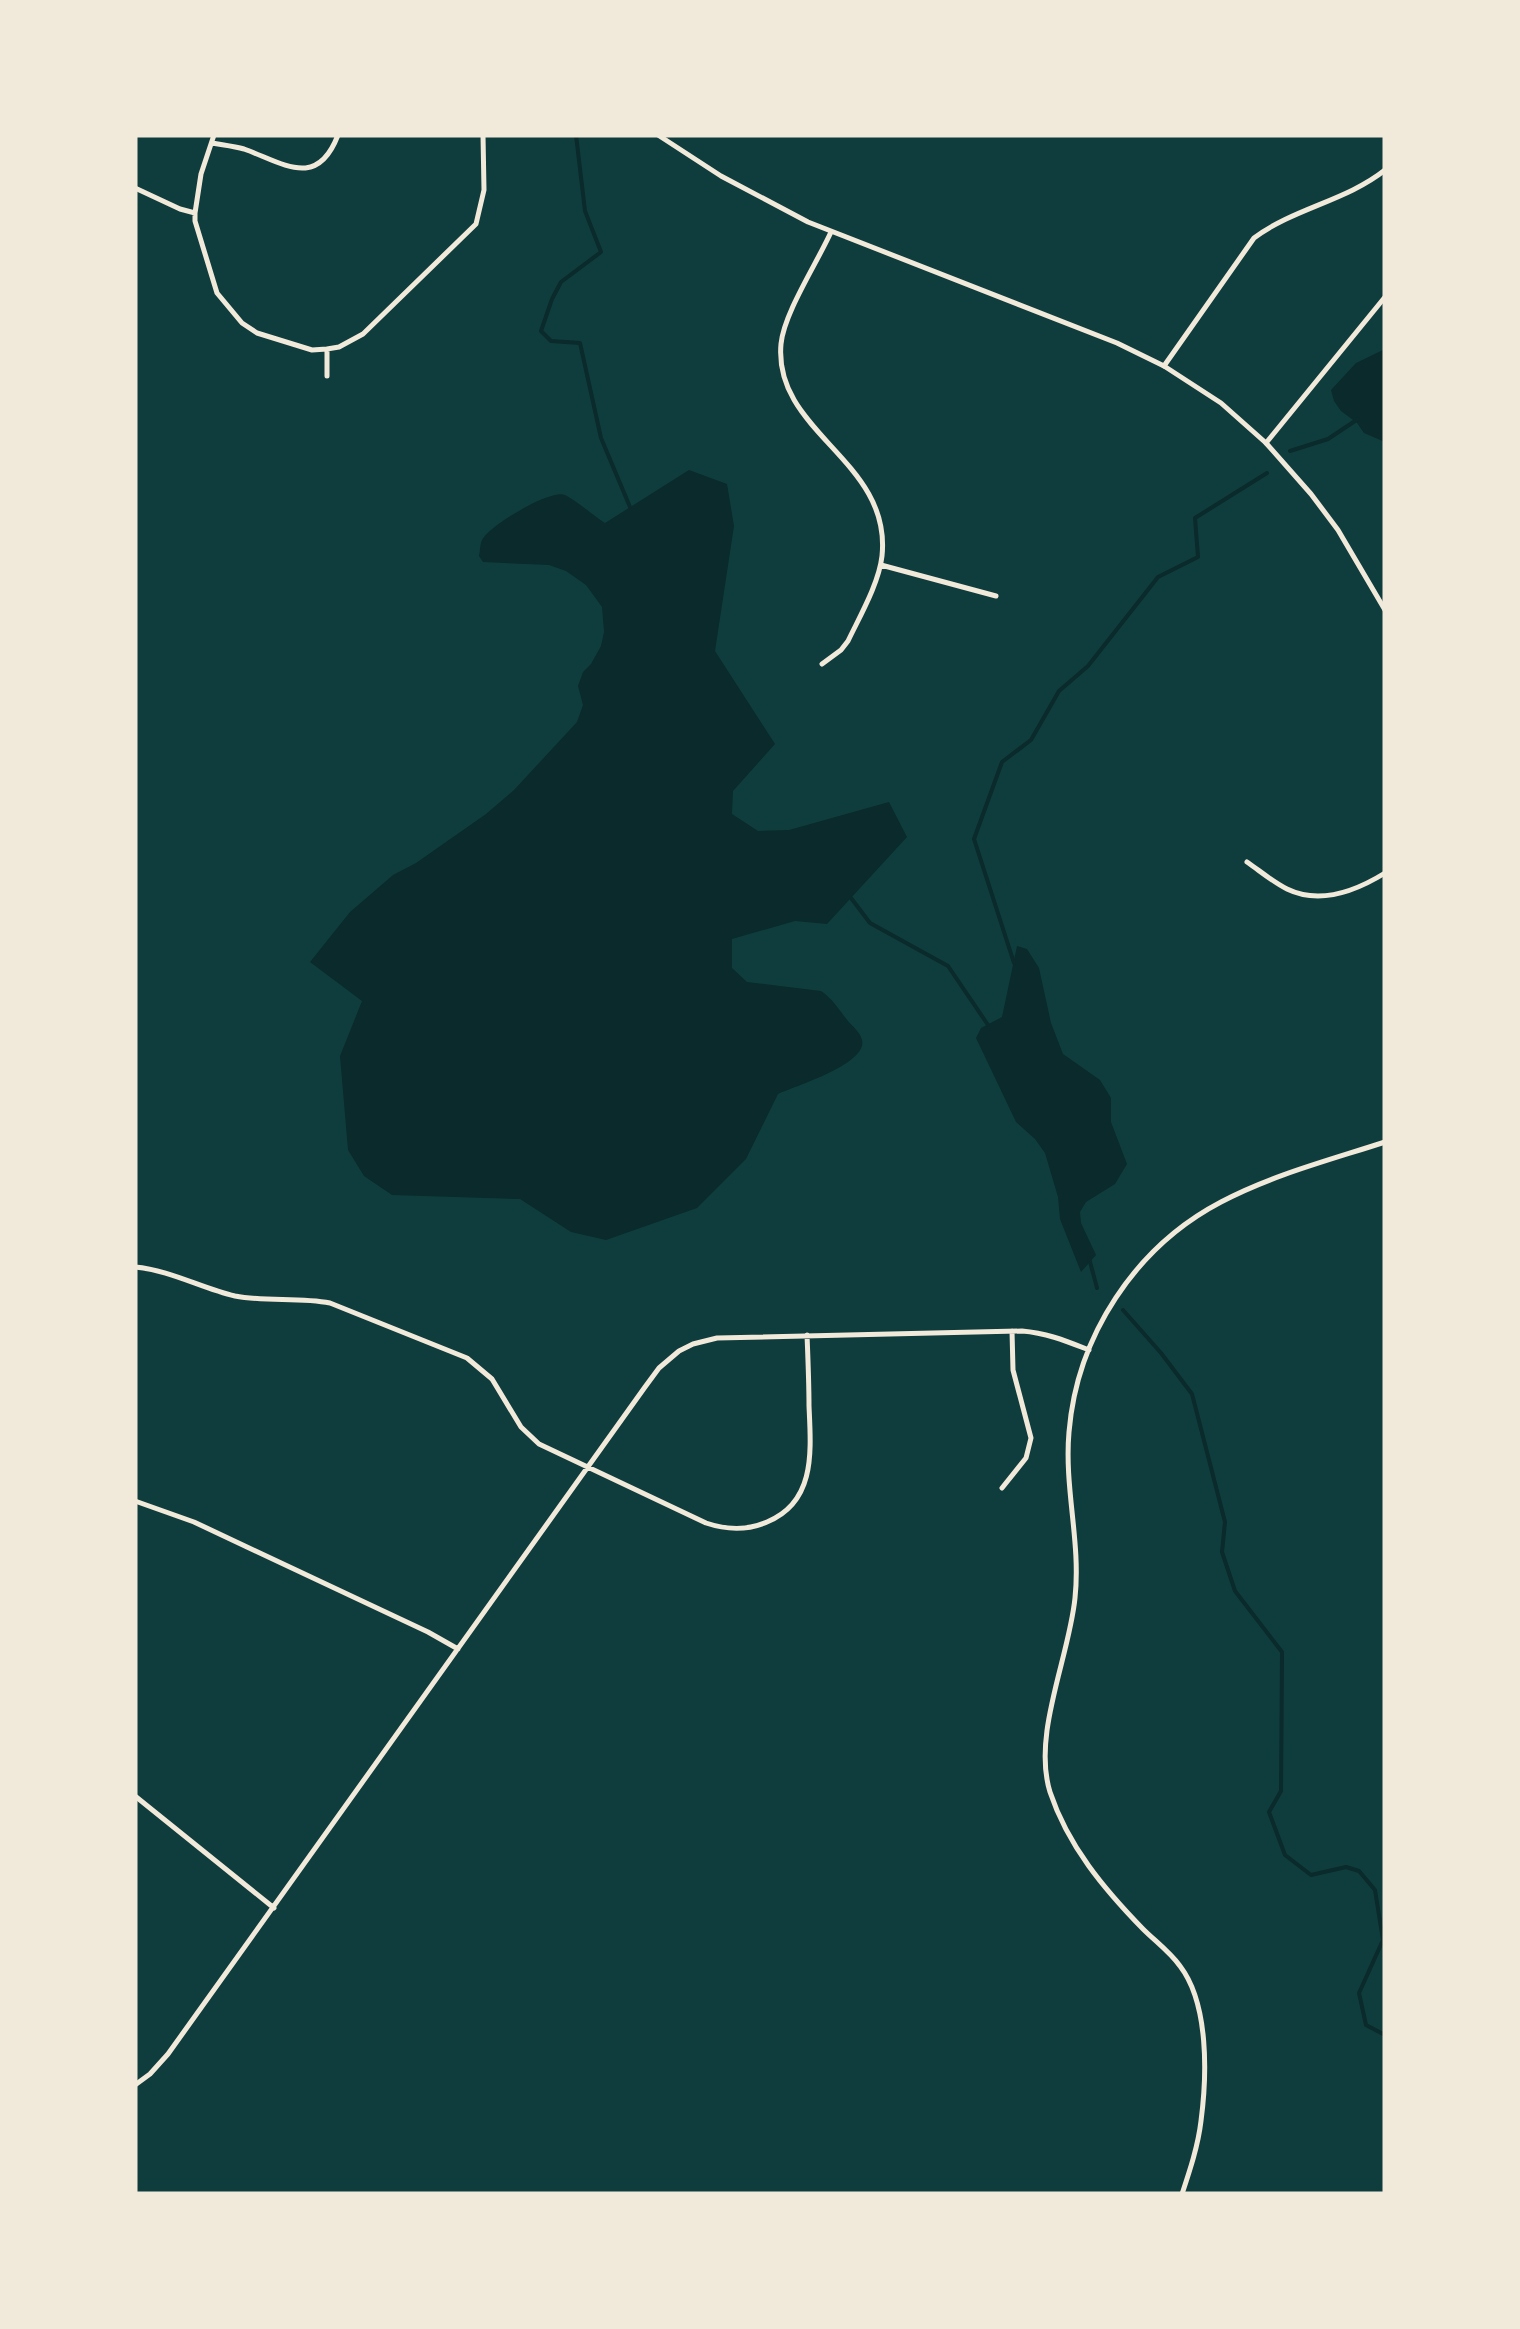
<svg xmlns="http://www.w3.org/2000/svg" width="1520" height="2329" viewBox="0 0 1520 2329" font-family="Raleway,sans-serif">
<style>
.water{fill:#0a2a2b}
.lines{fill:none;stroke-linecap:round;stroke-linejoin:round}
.stream{stroke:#0a2a2b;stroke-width:4}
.minor{stroke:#f1e9da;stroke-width:5}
.tertiary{stroke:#f1e9da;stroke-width:5}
</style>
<rect width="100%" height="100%" fill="#0f3d3e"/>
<path class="water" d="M1385 349V442L1364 433 1357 423 1341 411 1334 401 1331 390 1356 363Z
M689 470 727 484 734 526 715 651 775 744 733 791 732 814 758 831 789 830 889 802 907 837 827 924 795 921 732 939V968L747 982 821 991C833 999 839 1010 848 1021 852 1026 861 1033 862 1040 868 1064 796 1086 778 1094L746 1159 697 1208 606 1240 571 1232 520 1199 392 1195 364 1176 348 1150 340 1056 362 1001 310 962 350 912 393 875 416 863 486 814 514 790 577 722 583 705 578 686 583 672 591 664 601 646 604 632 602 607 586 585 566 571 549 565 483 562 479 556C480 552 480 544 482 540 489 526 550 489 565 495 574 499 594 516 605 523Z
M1017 946 1027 949 1039 968 1051 1023 1063 1054 1100 1080 1111 1098V1122L1127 1164 1115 1184 1086 1202 1080 1212 1081 1223 1096 1255 1081 1272 1060 1219 1058 1197 1045 1153 1035 1139 1016 1122 976 1038 981 1028 1002 1017Z"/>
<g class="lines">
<path class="stream" d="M576 135 585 211 601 252 561 282 552 299 541 331 551 341 580 343 601 438 630 507
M1290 451 1328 439 1358 419
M851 898 870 923 948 966 988 1025
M1014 963 974 839 1002 762 1031 740 1059 691 1088 666 1158 577 1198 557 1195 518 1267 473
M1089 1258 1097 1288
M1123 1310 1161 1353 1192 1394 1225 1522 1222 1552 1235 1591 1282 1652 1281 1791 1269 1812 1285 1855 1311 1875 1346 1867 1359 1871 1375 1890 1383 1940 1359 1993 1366 2025 1385 2035"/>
<path class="minor" d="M212 143C223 145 234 146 244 149 283 163 317 190 338 135
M135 188 180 209 195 213V221L217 293 242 323 257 333 312 350 327 349
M195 213 201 174 214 135
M1164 366 1254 238C1294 208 1346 201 1385 170
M327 376V349L339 347 363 334 476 224 484 190 483 135
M1266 443 1385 297
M881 565 996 596
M822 664 841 650 848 641C860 616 879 583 882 556 892 460 773 433 781 344 784 313 817 263 831 232
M1247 862C1260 871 1273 882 1287 889 1320 905 1356 891 1385 873
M135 1267C170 1270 201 1288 235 1296 266 1302 299 1297 330 1303L467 1358 492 1379 521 1427 539 1444 706 1523C727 1530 746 1531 767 1522 816 1502 811 1451 809 1406 809 1383 808 1359 807 1335
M1002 1488 1026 1458 1031 1438 1013 1370 1012 1331
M135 1501 194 1522 428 1632 458 1649
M135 1796 274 1908
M135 2085 150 2074 168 2054 645 1387 659 1368 679 1351 693 1344 717 1338 1022 1331C1047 1333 1066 1341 1089 1350
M1182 2194C1190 2170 1198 2146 1201 2121 1207 2075 1209 2004 1180 1966 1170 1952 1155 1941 1143 1929 1104 1889 1068 1846 1050 1792 1032 1734 1069 1658 1075 1598 1081 1542 1064 1488 1069 1432 1077 1336 1135 1247 1221 1202 1272 1175 1330 1160 1385 1142"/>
<path class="tertiary" d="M658 135 721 176 808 222 1117 343 1164 366 1221 403 1266 443 1311 494 1338 530 1385 610"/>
</g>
<rect width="1520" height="2329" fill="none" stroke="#f1e9da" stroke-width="275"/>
</svg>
